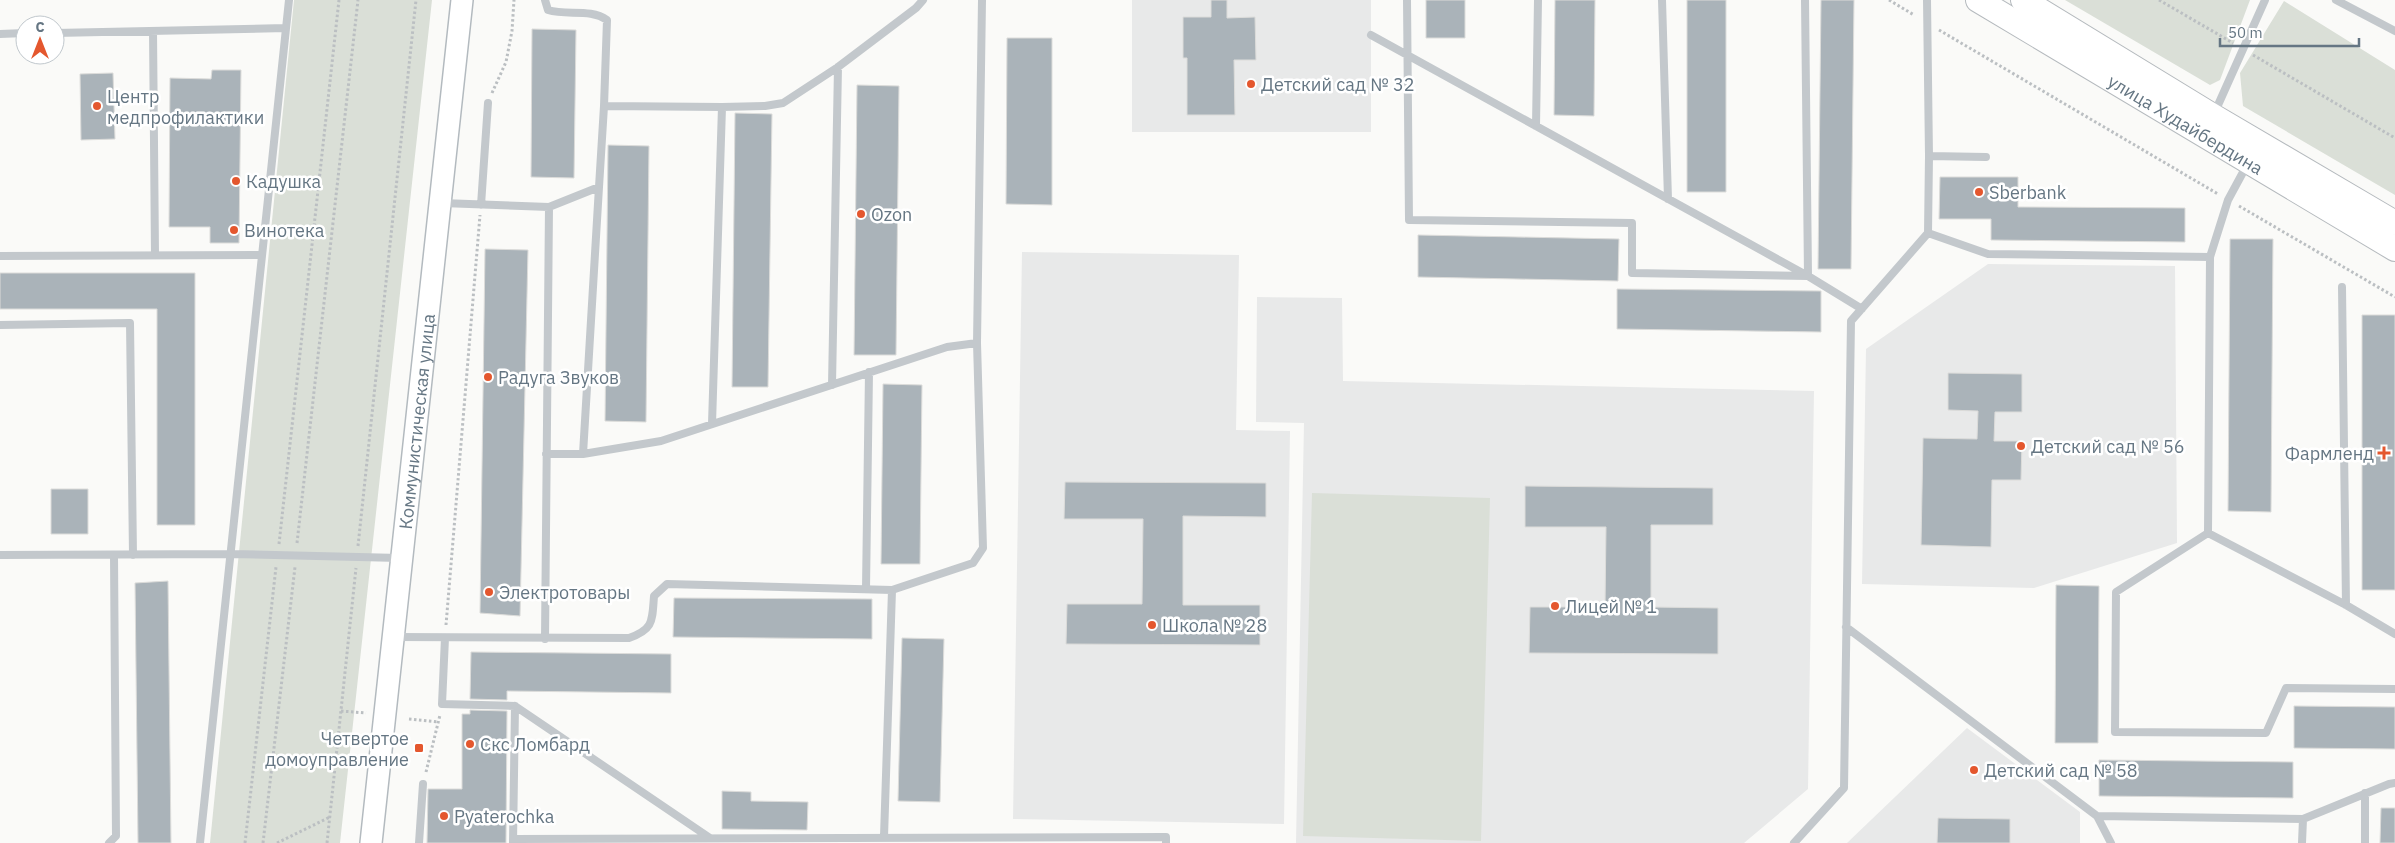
<svg xmlns="http://www.w3.org/2000/svg" width="2395" height="843" viewBox="0 0 2395 843" font-family="'IBM Plex Sans',sans-serif">
<style>
.built{fill:#e8e9e9}
.green{fill:#dadfd7}
.building{fill:#aab3b9;stroke:#dcdcda}
.lines{fill:none;stroke-linecap:round;stroke-linejoin:round}
.secondary-casing{stroke:#b3babf;stroke-width:24}
.primary-casing{stroke:#b5babe;stroke-width:26}
.path{stroke:#bbbfc2;stroke-width:3;stroke-dasharray:2.5 2.5;stroke-linecap:butt}
.lane{stroke:#c3c8cc;stroke-width:8}
.secondary{stroke:#fff;stroke-width:21}
.primary{stroke:#fff;stroke-width:24}
.poi-dot{fill:#e4572e;stroke:#fff;stroke-width:2}
.labels{text-anchor:middle;dominant-baseline:central;stroke-width:5;stroke-linejoin:round;paint-order:stroke}
.poi-label{font-size:18px;fill:#657683;stroke:#fff;text-anchor:start}
.street-label{font-size:18px;fill:#657683;stroke:#fff}
</style>
<rect width="100%" height="100%" fill="#fafaf8"/>
<path class="built" d="M1132 0H1371V132H1132Z
M1022 252 1239 255 1236 430 1290 431 1284 824 1013 819Z
M1988 264 2175 266 2177 543 2034 588 1862 584 1866 349Z
M1257 297 1342 298 1343 381 1814 391 1808 789 1744 843H1296L1304 423 1256 422Z
M1967 728 2080 812V843H1847Z"/>
<path class="green" d="M294 0H432L340 843H210Z
M2065 0H2250L2220 80 2210 85Z
M2284 1 2395 70V195L2243 106 2240 73Z
M1312 493 1490 498 1481 841 1303 836Z"/>
<path class="building" d="M1211 0H1227V18L1255 17 1256 60H1234L1235 115H1187V58H1183V17H1211Z
M1426 0H1465V38H1426Z
M1555 0H1595L1594 116 1554 115Z
M1687 0H1726V192H1687Z
M1821 0H1854L1851 269H1818Z
M532 29 576 30 574 178 531 177Z
M1007 38H1052V205L1006 204Z
M212 70H241L239 243H210V227H169L170 78 211 79Z
M113 73 115 139 81 140 80 74Z
M857 85 899 86 896 355H854Z
M735 113 772 114 768 387H732Z
M608 145 649 146 646 422 605 421Z
M1940 177H2018V207L2185 208V242L1991 240V219H1939Z
M1418 235 1619 239 1618 281 1418 277Z
M2230 239H2273L2271 512 2228 511Z
M485 249 528 250 520 616 480 613Z
M0 273H195V525H157V309H0Z
M1617 289 1821 291V332L1617 329Z
M2362 315H2395V590H2362Z
M1948 373 2022 374V412H1995L1994 441H2022L2021 480H1992L1991 547 1921 545 1923 438 1977 439 1978 411 1948 410Z
M883 384 922 385 920 564H881Z
M1065 482 1266 483V517L1183 516V605H1260V645L1066 644 1067 604H1142L1143 519H1064Z
M1525 486 1713 488V525H1651V607L1718 608V654L1529 653 1530 607H1605L1606 527H1525Z
M51 489H88V534H51Z
M168 581 171 843H138L135 583Z
M2056 585 2099 586 2098 743H2055Z
M674 598 872 599V639L673 637Z
M902 638 944 639 940 802 898 801Z
M471 652 671 654V693L507 691V700L470 699Z
M2294 706 2395 707V749L2294 748Z
M470 710 507 711 506 843H427L428 789H462V714H470Z
M2099 760 2293 762V798L2099 796Z
M722 791 751 792V801L808 802 807 830 722 829Z
M2381 808H2395V843H2380Z
M1938 818 2010 819V843H1937Z"/>
<g class="lines">
<g class="secondary-casing">
<g id="secondary">
<path id="s1" d="M371 843 462 0"/>
</g>
</g>
<g class="primary-casing">
<g id="primary">
<path id="s2" d="M1978 0 2395 249"/>
<path d="M2023 0 2213 116 2395 223"/>
</g>
</g>
<path class="path" d="M1889 0 1914 15
M2159 0 2233 43
M1939 30 2218 194
M2253 55 2395 138
M492 93 506 62 512 31 514 0
M2239 206 2395 297
M297 543 358 0
M279 544 339 0
M358 546 416 0
M446 625 480 215
M341 711 366 713
M409 719 438 722
M426 772 440 715
M245 843 276 567
M263 843 295 567
M277 843 330 817
M327 843 356 568"/>
<path class="lane" d="M545 0 548 10C567 16 590 8 607 20L604 106
M1407 0 1409 220 1632 223V273L1808 276 1862 309
M1662 0 1668 199
M2336 0 2395 31
M153 31 155 255
M55 33 286 28
M0 34 25 33
M1371 35 1808 276 1805 0
M2214 114 2265 0
M1536 126 1538 0
M1929 156 1986 157
M442 203 549 207 599 187 604 106 722 107 765 106 783 103 838 67 916 8 923 0
M481 205 488 103
M1928 233 1988 254 2210 257
M0 256 262 255
M2342 287 2346 605
M0 325 130 323 133 555
M832 385 838 67
M712 424 722 107
M546 454H583L661 441 947 347 977 343
M583 454 599 187
M2208 533 2210 257 2228 200 2248 163
M0 555 232 554 400 558
M866 589 869 372
M1846 627 2097 816
M2395 634 2346 605 2208 533 2116 592 2115 732 2266 733 2286 688 2395 689
M396 637 629 638C654 629 652 621 654 596L667 584 892 590 973 563 983 548 977 343 982 0
M445 638 442 704 515 706 513 843
M545 639 549 207
M515 706 710 838
M2365 793V843
M884 837 892 590
M514 839 1166 837V843
M109 843 116 836 114 555
M200 843 289 0
M419 843 423 784
M1794 843 1844 788 1851 321 1928 233 1929 156 1927 0
M2111 843 2097 816 2303 819 2389 784 2395 783
M2302 843 2303 819"/>
<use href="#secondary" class="secondary"/>
<use href="#primary" class="primary"/>
</g>
<g class="poi-dot">
<circle cx="1251" cy="84" r="5"/>
<circle cx="97" cy="106" r="5"/>
<circle cx="236" cy="181" r="5"/>
<circle cx="1979" cy="192" r="5"/>
<circle cx="861" cy="214" r="5"/>
<circle cx="234" cy="230" r="5"/>
<circle cx="488" cy="377" r="5"/>
<circle cx="2021" cy="446" r="5"/>
<path d="M2381.5 445.5h5v5h5v5h-5v5h-5v-5h-5v-5h5z"/>
<circle cx="489" cy="592" r="5"/>
<circle cx="1555" cy="606" r="5"/>
<circle cx="1152" cy="625" r="5"/>
<circle cx="470" cy="744" r="5"/>
<rect x="414" y="743" width="10" height="10" rx="2.5"/>
<circle cx="1974" cy="770" r="5"/>
<circle cx="444" cy="816" r="5"/>
</g>
<g class="labels">
<g class="poi-label">
<text x="1261" y="84">Детский сад № 32</text>
<text x="107" y="96">Центр<tspan x="107" dy="21">медпрофилактики</tspan></text>
<text x="246" y="181">Кадушка</text>
<text x="1989" y="192">Sberbank</text>
<text x="871" y="214">Ozon</text>
<text x="244" y="230">Винотека</text>
<text x="498" y="377">Радуга Звуков</text>
<text x="2031" y="446">Детский сад № 56</text>
<text x="2374" y="453" text-anchor="end">Фармленд</text>
<text x="499" y="592">Электротовары</text>
<text x="1565" y="606">Лицей № 1</text>
<text x="1162" y="625">Школа № 28</text>
<text x="409" y="738" text-anchor="end">Четвертое<tspan x="409" dy="21">домоуправление</tspan></text>
<text x="480" y="744">Скс Ломбард</text>
<text x="1984" y="770">Детский сад № 58</text>
<text x="454" y="816">Pyaterochka</text>
</g>
<g class="street-label">
<text stroke="none"><textPath href="#s2" startOffset="242">улица Худайбердина</textPath></text>
<text stroke="none"><textPath href="#s1" startOffset="424">Коммунистическая улица</textPath></text>
</g>
</g>
<g transform="translate(40 40)"><circle r="24" fill="#ffffff" stroke="#c1c8cd"/>
<path d="M0-4L9 19L0 12L-9 19Z" fill="#e4572e"/>
<text y="-8" font-size="14" font-weight="bold" text-anchor="middle" fill="#657683">С</text>
</g>
<path d="M2220 38v8h139v-8" fill="none" stroke="#657683" stroke-width="2.5"/>
<text x="2228" y="38" font-size="15" fill="#657683" stroke="#ffffff" stroke-width="4" paint-order="stroke">50 m</text>
</svg>
